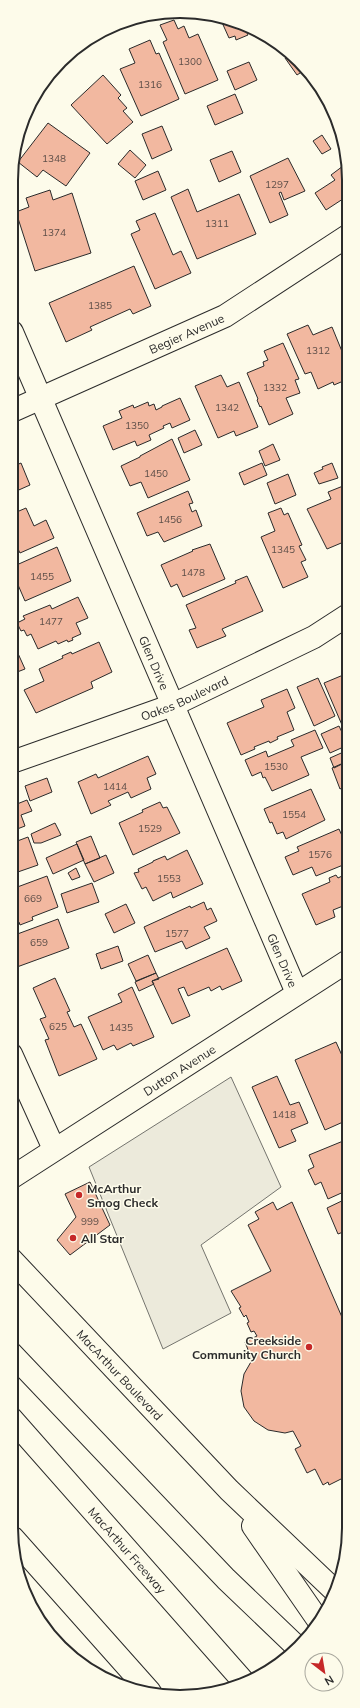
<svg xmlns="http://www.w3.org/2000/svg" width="360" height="1708" viewBox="0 0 360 1708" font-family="Mulish,sans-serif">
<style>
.parking{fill:#eceadb;stroke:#74746e}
.building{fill:#f2b8a0;stroke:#2b2b2b}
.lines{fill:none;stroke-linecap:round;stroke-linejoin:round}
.minor-casing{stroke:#2b2b2b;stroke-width:24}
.major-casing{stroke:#2b2b2b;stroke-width:24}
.highway-casing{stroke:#2b2b2b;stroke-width:24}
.minor{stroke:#fdfbea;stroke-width:22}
.major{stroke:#fdfbea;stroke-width:22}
.highway{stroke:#fdfbea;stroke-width:22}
.poi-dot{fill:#c62828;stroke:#fdfbea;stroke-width:1.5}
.labels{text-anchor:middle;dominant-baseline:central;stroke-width:3;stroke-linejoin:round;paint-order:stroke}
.number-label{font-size:10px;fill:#5d4e48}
.street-label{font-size:12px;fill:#2b2b2b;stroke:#fdfbea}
.poi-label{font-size:12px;font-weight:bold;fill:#2b2b2b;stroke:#fdfbea;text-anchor:start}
.rim{fill:none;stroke:#2b2b2b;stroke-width:2}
</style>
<rect width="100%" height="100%" fill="#fdfbea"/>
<path class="parking" d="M231 1077 281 1187 201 1245 231 1313 163 1349 89 1167Z"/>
<path class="building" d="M220 18 253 28 246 31 248 35 236 40 235 36 229 38Z
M174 20 178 29 184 26 189 38 198 34 218 80 185 94 163 42 167 40 160 25Z
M150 40 156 54 159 53 179 99 141 116 120 69 135 63 129 49Z
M291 54 300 61 306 69 297 75 285 58Z
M249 62 257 80 235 90 227 71Z
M103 75 121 95 118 98 127 108 123 111 133 122 107 144 71 105Z
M235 94 243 113 215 125 207 106Z
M48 123 90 153 66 186 43 170 37 177 18 162Z
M162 126 172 150 152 159 142 134Z
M322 135 331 149 322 154 313 141Z
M130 150 146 165 135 178 118 164Z
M232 151 241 172 219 182 210 160Z
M288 158 305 191 284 200 281 192 279 193 288 215 270 223 250 176Z
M347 163 349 169V195L326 210 315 193 335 180 331 175Z
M158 171 166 190 143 200 135 181Z
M188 189 197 212 239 194 256 234 197 259 171 197Z
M50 190 53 200 72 193 91 253 35 271 16 212 29 207 26 198Z
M155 213 173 255 181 251 191 273 155 289 131 234 140 230 136 221Z
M134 266 151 306 133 314 130 309 90 327 92 330 66 342 49 303Z
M308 325 313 335 332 327 348 366V379L334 385 333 382 318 389 311 372 305 374 287 334Z
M283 343 299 379 295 380 300 393 286 398 293 414 269 425 261 406 260 407 257 400 258 399 247 373 264 366 263 362 268 360 264 351Z
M221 375 227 387 239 382 258 427 236 436 234 431 218 438 195 386Z
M180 398 190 420 172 428 170 423 163 426 164 428 149 435 151 440 137 446 135 441 113 450 103 426 122 418 119 411 133 405 134 408 148 402 149 406 154 404 156 410 162 407V406Z
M195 430 202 445 184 453 178 438Z
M172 439 190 480 148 498 141 482 130 486 121 466 140 457V456Z
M273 444 280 460 265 466 259 451Z
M21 463 30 485 12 493V467Z
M262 463 267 475 244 485 239 473Z
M332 463 338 478 319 484 314 473 323 469 322 467Z
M348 464V478L343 466Z
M288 474 296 495 275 504 267 483Z
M343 486 348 499V547L346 541 327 549 307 509 331 499 328 492Z
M188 491 193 503 189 504 192 512 196 510 202 526 164 542 158 532 147 536 137 513Z
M26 508 34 526 46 520 54 538 20 553 18 549 12 552V514Z
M281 508 284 515 288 513 302 545 299 546 306 560 301 562 308 577 283 588 261 537 275 531 268 513Z
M210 544 225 579 183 597 177 584 171 587 161 565 193 551 192 550Z
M57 547 71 581 25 601 12 571V567Z
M247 576 263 611 222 629 226 636 197 648 189 630 196 628 186 605 236 583 235 581Z
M78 597 88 618 76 623 81 634 72 638 73 640 68 642 67 640 58 644 56 641 38 649 31 634 27 636 24 630 21 631 17 623 25 619 23 616 50 605 52 609Z
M99 642 112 672 91 682 93 688 36 713 24 690 44 681 39 669 63 658 62 656 71 652 72 654Z
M16 649 25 669 12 674V651Z
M348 673V739L324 683Z
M318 678 335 716 314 726 297 687Z
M287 689 295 708 287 712 294 730 277 737 278 739 270 743 269 741 254 747 255 749 241 755 227 723 264 707 261 700Z
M339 726 348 745 330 753 321 734Z
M315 730 323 748 301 757 309 775 272 791 265 777 263 778 261 772 252 776 245 760 266 751 268 757 294 746 291 740Z
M348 750V761L334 768 330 758Z
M148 756 156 774 147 778 151 789 131 798 128 792 108 801 111 805 91 814 78 782 96 774 98 778Z
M348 761V785L340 789 332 768Z
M47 778 52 792 30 801 25 786Z
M311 789 325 820 286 839 283 832 277 834 272 822 270 823 264 809Z
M14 797 17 804 27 800 32 811 21 815 25 826 12 831V798Z
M160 802 163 808 167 807 180 833 133 855 119 823 143 812 142 810Z
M55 823 61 835 41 843H34L31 834Z
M339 829 348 849V863L316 876 312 867 293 875 285 857 299 851 297 847Z
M91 836 100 858 85 864 76 842Z
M28 837 38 865 12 874V843Z
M77 844 84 860 53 874 46 858Z
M187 850 203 884 173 898 171 892 153 901 146 887 142 889 134 873 139 872 138 869 153 862V861L165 856 167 860Z
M106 855 114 873 94 882 85 864Z
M76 868 80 877 72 880 68 873Z
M348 873V904L333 910 335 917 316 925 302 894 330 882 329 878 336 875 338 878Z
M47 876 58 907 32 917 33 920 20 925 19 922 12 924V889Z
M92 883 99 902 67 913 61 894Z
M204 902 207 910 211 908 217 921 204 927 210 938 186 949 182 941 155 952 144 927 190 906 191 908Z
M126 904 135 923 114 933 105 914Z
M58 919 69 948 17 967 12 952V936Z
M118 946 123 961 101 969 96 954Z
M227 948 242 981 222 990 220 986 211 991 209 987 188 996 184 987 178 989 190 1016 172 1024 152 981Z
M148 955 156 973 136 981 128 964Z
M156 973 159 979 152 981 154 984 139 991 135 982Z
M55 978 70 1011 67 1012 74 1027 81 1024 97 1059 59 1076 45 1040 49 1039 40 1019 46 1017 33 988Z
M132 987 154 1037 133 1046 131 1043 117 1050 114 1045 103 1050 88 1017 122 1002 118 994Z
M336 1042 348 1069V1132L343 1122 325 1130 295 1060Z
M277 1076 290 1105 299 1102 308 1123 291 1130 296 1141 279 1148 252 1087Z
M348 1139V1190L328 1199 321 1182 315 1185 308 1170 314 1167 309 1155Z
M90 1182 110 1225 70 1255 57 1240 76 1217 65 1194Z
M348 1198V1230L338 1234 327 1208Z
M273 1202 277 1210 292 1202 348 1331V1471L345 1472 347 1476 329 1485 328 1482 323 1485 315 1469 307 1473 295 1449 301 1446 293 1431 285 1433 268 1430 254 1421 244 1407 241 1391 244 1374 252 1360 245 1342 257 1336 254 1331 251 1332 247 1323 249 1322 246 1315 244 1317 239 1308 241 1307 231 1291 271 1271 248 1225 259 1219 255 1212Z"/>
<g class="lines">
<g class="minor-casing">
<g id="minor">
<path id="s1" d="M12 332 297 993"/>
<path id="s2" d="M12 411 225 316 349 235"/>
<path id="s3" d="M12 762 173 705 314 637 348 615"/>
<path d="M11 1054 54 1149"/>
<path id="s4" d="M11 1178 348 961"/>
</g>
</g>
<g class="major-casing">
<g id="major">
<path id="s5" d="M11 1259 229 1490 335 1591"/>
<path d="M253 1526 318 1620"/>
</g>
</g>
<g class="highway-casing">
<g id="highway">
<path d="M11 1353 226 1579 297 1647"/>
<path id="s6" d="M11 1418 244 1682"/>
<path d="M13 1538 150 1692"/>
</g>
</g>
<use href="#minor" class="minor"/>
<use href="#major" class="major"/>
<use href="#highway" class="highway"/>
</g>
<g class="poi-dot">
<circle cx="79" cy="1195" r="4"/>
<circle cx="73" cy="1238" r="4"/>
<circle cx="309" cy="1347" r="4"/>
</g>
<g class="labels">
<g class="number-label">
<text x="190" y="61">1300</text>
<text x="150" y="84">1316</text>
<text x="54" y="158">1348</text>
<text x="277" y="184">1297</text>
<text x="217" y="223">1311</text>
<text x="54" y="232">1374</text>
<text x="100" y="305">1385</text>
<text x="318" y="350">1312</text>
<text x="275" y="387">1332</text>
<text x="227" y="407">1342</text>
<text x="137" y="425">1350</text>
<text x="156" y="473">1450</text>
<text x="170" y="519">1456</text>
<text x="283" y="549">1345</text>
<text x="193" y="572">1478</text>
<text x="42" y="576">1455</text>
<text x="51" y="621">1477</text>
<text x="276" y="766">1530</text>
<text x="115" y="786">1414</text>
<text x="294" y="814">1554</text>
<text x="150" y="828">1529</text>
<text x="320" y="854">1576</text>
<text x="169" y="878">1553</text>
<text x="33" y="898">669</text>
<text x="177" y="933">1577</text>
<text x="39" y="942">659</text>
<text x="58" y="1026">625</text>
<text x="121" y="1027">1435</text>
<text x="284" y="1114">1418</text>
<text x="90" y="1221">999</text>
</g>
<g class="street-label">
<text stroke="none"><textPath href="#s2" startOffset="191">Begier Avenue</textPath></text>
<text stroke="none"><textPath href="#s1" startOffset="360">Glen Drive</textPath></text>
<text stroke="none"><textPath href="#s3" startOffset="184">Oakes Boulevard</textPath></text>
<text stroke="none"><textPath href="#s1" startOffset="684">Glen Drive</textPath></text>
<text stroke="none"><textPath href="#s4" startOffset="200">Dutton Avenue</textPath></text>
<text stroke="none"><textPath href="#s5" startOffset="159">MacArthur Boulevard</textPath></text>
<text stroke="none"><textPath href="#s6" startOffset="176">MacArthur Freeway</textPath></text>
</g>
<g class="poi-label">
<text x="87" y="1188">McArthur<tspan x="87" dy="14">Smog Check</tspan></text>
<text x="81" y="1238">All Star</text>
<text x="301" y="1340" text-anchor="end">Creekside<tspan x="301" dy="14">Community Church</tspan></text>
</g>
</g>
<path d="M0 0H360V1708H0ZM180 18H180A162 162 0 0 1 342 180V1528A162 162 0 0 1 180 1690H180A162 162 0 0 1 18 1528V180A162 162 0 0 1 180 18Z" fill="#fdfbea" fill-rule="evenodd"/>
<path class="rim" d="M180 18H180A162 162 0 0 1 342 180V1528A162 162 0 0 1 180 1690H180A162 162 0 0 1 18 1528V180A162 162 0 0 1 180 18Z"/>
<g transform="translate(324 1672) rotate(149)"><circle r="19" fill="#fdfbea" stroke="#a9a89e"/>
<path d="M0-3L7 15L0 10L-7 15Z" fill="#c62828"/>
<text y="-6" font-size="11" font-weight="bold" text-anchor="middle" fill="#2b2b2b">N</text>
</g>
</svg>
